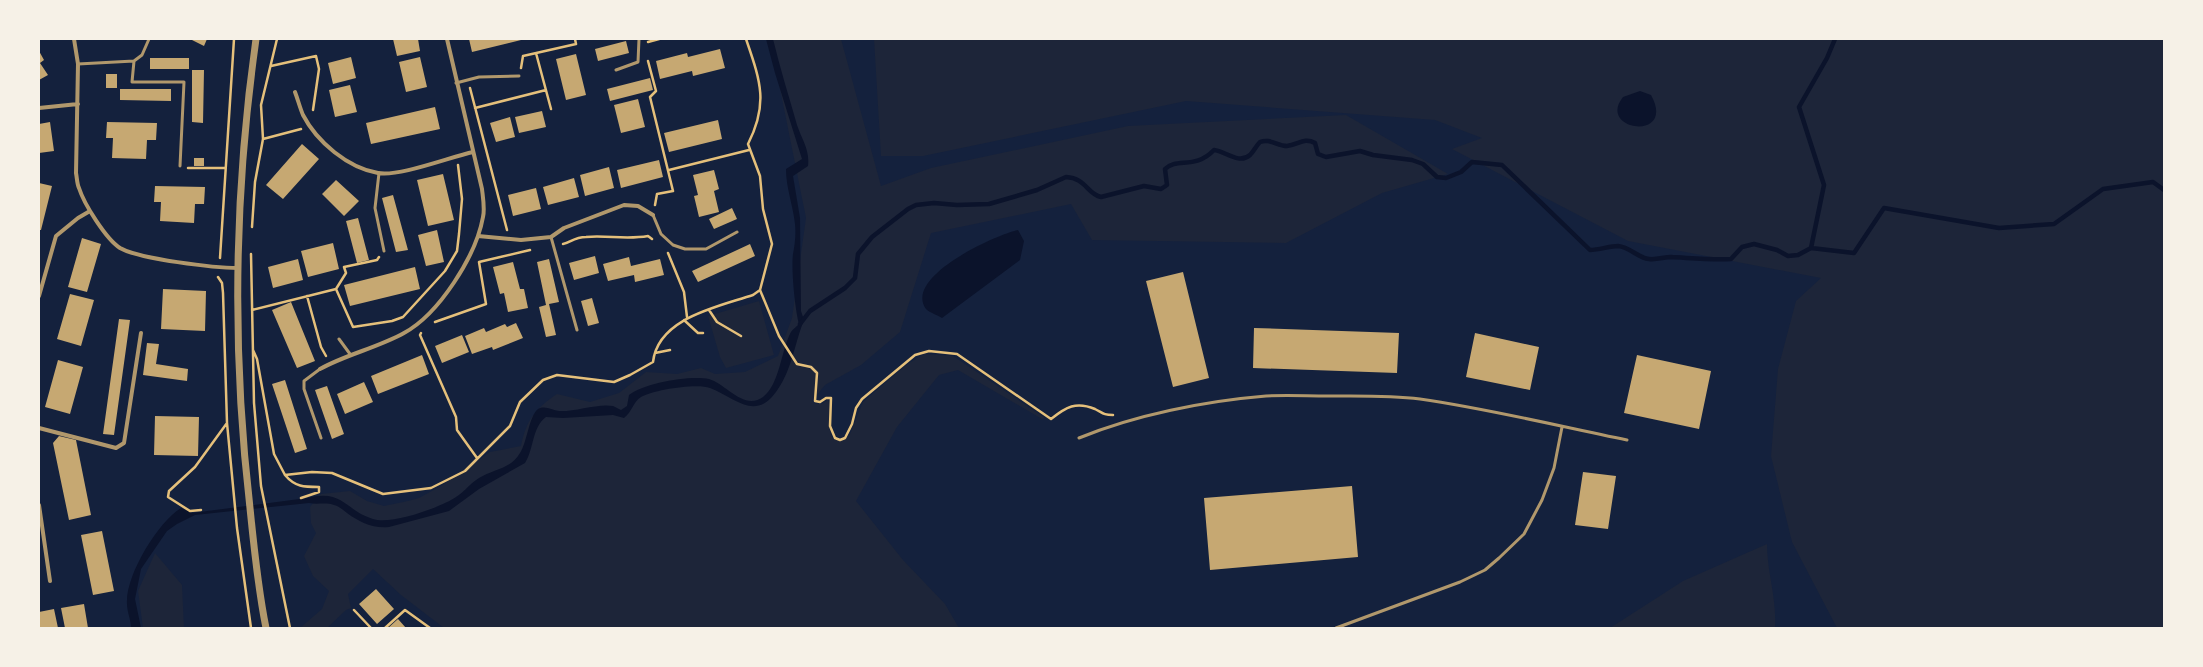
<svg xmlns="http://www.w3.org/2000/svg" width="2203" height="667" viewBox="0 0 2203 667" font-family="Commissioner,sans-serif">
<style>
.green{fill:#1d2539}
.water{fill:#0b132b}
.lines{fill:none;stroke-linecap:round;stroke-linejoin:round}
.stream{stroke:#0b132b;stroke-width:4.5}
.building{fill:#c6a872}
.path{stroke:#e5c07b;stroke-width:2.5}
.service{stroke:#b1986c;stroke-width:3}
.minor{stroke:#b1986c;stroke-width:4}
.tertiary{stroke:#b1986c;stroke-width:7}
</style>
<rect width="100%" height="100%" fill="#14213d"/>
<path class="green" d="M770 39H841L881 186 931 168 1128 126 1346 115 1448 174 1382 193 1286 243 1092 240 1071 204 931 233 900 332 861 365 825 385 812 401 816 404H822L828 400C832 413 825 424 833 439L839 441 844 440 850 434 863 402 906 365 924 354 953 356 1045 418 1042 419 958 370 939 375 897 427 856 501 903 560 945 604 959 628H444L401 595 373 569 348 594 351 608 346 610 327 628H300L322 609 329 591 313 576 304 556 316 533 311 523 310 507 321 494 350 491 367 501 384 506 408 501 419 498 441 486 490 452 521 446C526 420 536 408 557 394L590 402 619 393 646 372 677 374 701 368 715 374 745 372 778 356 792 318 806 218Z
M874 39H2164V628H1837L1792 542 1771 456 1778 369 1796 301 1821 278 1628 241 1452 149 1482 138 1435 120 1186 101 923 156H881Z
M759 301 774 355 726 368 720 357 708 316Z
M1767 544C1767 572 1777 599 1775 628H1610L1683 581Z
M155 553 182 585 184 628H143L138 591Z"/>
<path class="water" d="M766 39H773C780 68 789 97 797 125 802 140 810 150 808 166L793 176 800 218 801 311 804 320C795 342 792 369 778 389 756 423 736 398 710 388 696 383 654 390 641 397 633 402 632 412 624 418L613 415 563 418 546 417C532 427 534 449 525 463L479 489 449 511 389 527C374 529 359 522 347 513 343 510 339 506 334 505 326 502 317 505 309 503L195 515 177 524 167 531 141 569 135 599 141 628H131C131 620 127 612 127 604 125 576 158 522 181 508L192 513 307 498C344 489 344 510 373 519 390 525 435 509 451 500 462 495 469 484 479 478 493 469 511 469 520 453 527 443 529 416 538 409 545 405 552 410 559 411 574 412 599 403 613 406 616 407 618 409 621 410L627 406 629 395C644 383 690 375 709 379 726 384 744 411 763 397 780 384 781 350 791 332 793 329 797 326 799 324 795 309 791 269 793 254 795 244 796 234 795 224 793 205 786 188 786 169L802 159 775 73Z
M1640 91 1651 95C1677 142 1596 131 1623 97Z
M1018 230 1024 241 1020 260 942 318C938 315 930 313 926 309 903 277 995 235 1018 230Z"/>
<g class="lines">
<path class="stream" d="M1811 248 1824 185 1799 107 1827 58 1835 39
M800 324 810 311 845 288 855 278 858 254 872 237 908 209 916 205 934 203 957 205 989 204 1037 190 1066 177C1086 178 1087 194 1101 197L1144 186 1161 189 1167 185 1165 169C1177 157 1195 170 1214 150 1225 151 1239 165 1250 155 1254 151 1256 146 1260 142 1270 138 1277 146 1287 146 1298 145 1304 137 1315 143L1318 154 1326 157 1360 151 1373 155 1412 160 1423 164 1437 177 1446 178 1461 172 1472 162 1502 165 1590 250C1599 250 1610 246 1618 246 1630 247 1638 258 1649 259 1657 260 1664 257 1671 257 1691 258 1710 260 1731 259L1742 247 1754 244 1777 250 1788 256 1798 255 1811 248 1854 253 1884 208 1999 228 2054 224 2103 189 2153 182 2164 190"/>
</g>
<path class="building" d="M190 39H207L204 46Z
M393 39H418L420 51 397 56Z
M469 39H521V40L472 52Z
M626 41 629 53 598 61 595 49Z
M720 49 725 68 693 76 692 71 660 79 656 61 687 53 688 57Z
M39 51 44 60 40 63 48 75 39 80Z
M576 54 586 95 566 100 556 59Z
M351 57 356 78 333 84 328 63Z
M420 57 427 87 406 92 399 62Z
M150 58H189V69H150Z
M192 70H204L203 123 192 122Z
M106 74H117V88H106Z
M650 78 653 90 610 101 607 89Z
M350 85 357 112 335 117 329 90Z
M120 89H171V101L120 100Z
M638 99 645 127 621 133 614 105Z
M435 107 440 129 371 144 366 123Z
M542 111 546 127 519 133 515 117Z
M510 117 515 137 496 142 490 123Z
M718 120 722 139 669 152 664 133Z
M50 122 54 151 39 153V124Z
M107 122 157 123 156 140H147L146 159 112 158 113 138H106Z
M302 144 319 159 283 199 266 185Z
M194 158H204V166H194Z
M659 160 663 177 621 188 617 170Z
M609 167 614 188 585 196 580 175Z
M714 170 719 189 714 191 719 212 699 217 694 196 698 195 693 175Z
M443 174 454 220 428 226 417 180Z
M574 178 579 197 548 205 543 187Z
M336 180 359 201 344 216 322 194Z
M39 183 52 186 41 230H39Z
M155 186 205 187 204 204H195L194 223 160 221 161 202H154Z
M536 188 541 209 513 216 508 195Z
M393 195 408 250 396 252 382 198Z
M732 208 737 219 714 229 709 219Z
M358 218 369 260 357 263 346 221Z
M437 230 444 262 426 266 418 235Z
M82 238 101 244 87 292 68 287Z
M333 243 339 269 308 277 301 251Z
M750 244 755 256 698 282 692 271Z
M595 256 599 273 574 280 569 263Z
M629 257 631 266 660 259 664 275 635 282 634 275 608 281 603 264Z
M298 259 303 280 273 288 268 267Z
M549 259 559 302 549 304 556 335 546 337 539 307 546 305 537 262Z
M513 262 520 289H524L528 308 508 312 504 293 500 294 493 267Z
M415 267 420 289 350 306 344 285Z
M1183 272 1209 378 1173 387 1146 281Z
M163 289 206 291 205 331 161 329Z
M70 294 94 300 81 346 57 339Z
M592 298 599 323 588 326 581 301Z
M291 302 315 361 297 368 272 310Z
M119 319 130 320 114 435 103 434Z
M516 323 523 338 493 350 492 347 472 354 465 336 484 328 486 332 505 324 507 327Z
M1254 328 1399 333 1397 373 1253 368Z
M1475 333 1539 347 1530 390 1466 377Z
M462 335 469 352 442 363 435 346Z
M147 343 159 344 156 364 188 369 187 381 143 375Z
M422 355 429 374 378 394 371 376Z
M1637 355 1711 371 1699 429 1624 413Z
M58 360 83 367 70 414 45 407Z
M285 380 307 449 295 453 272 384Z
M364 382 373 402 345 414 337 394Z
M327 386 344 434 332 439 315 390Z
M155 416 199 417 198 456 154 455Z
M59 436 76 440 91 515 69 520 53 443Z
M1583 472 1616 476 1608 529 1575 525Z
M1352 486 1358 557 1210 570 1204 498Z
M102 531 114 591 93 595 81 535Z
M376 589 394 609 377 624 359 604Z
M84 604 88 628H65L61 608Z
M54 609 58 628H39V612Z
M398 619 406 628H388Z"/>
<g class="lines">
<path class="path" d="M746 39C760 80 769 103 748 144L760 176 763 209 772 244 760 290
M648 42 659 39
M536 53 551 109
M648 61 656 91 650 97 673 191 657 194 655 205
M271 66 316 56 319 69 313 110
M521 68 523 56 576 44 575 39
M470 88 507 230
M475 108 546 90
M263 139 301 129
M188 168H225
M669 170 749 150
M252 227 255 182 263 139 261 105 277 39
M563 244C570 243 574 237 586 237 607 235 626 240 648 236L652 239
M668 253 684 292 687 317
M251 254 254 403 261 486 290 628
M220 258 234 39
M218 277 222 283 223 293 227 423 237 528 251 628
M336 289 346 273 344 267 377 260 379 257
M307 296 321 347 326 356
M252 310 336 289 353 327 392 321 403 317 445 271 457 251 459 234 462 199 458 165
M709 310 717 322 741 336
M684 320 698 333H703
M435 322 486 304 479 262 530 250
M421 333 420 335 456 417 457 430 477 458
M253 350 257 359 274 454 285 475 312 472 332 473 383 494 431 488 465 471 510 426 520 402 543 380 557 375 614 382 630 375 653 362C658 318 717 307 753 295L760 290 779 336 797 364 811 367 817 373 815 401 820 402 826 398H831L830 426 835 438 840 440 845 438 852 424 856 408 862 399 915 355 929 351 957 354 1051 419C1066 407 1076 401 1095 409 1103 413 1103 415 1113 415
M655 353 670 350
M285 475C295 487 304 487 319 487V492L301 498
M201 510 190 511 168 497 169 491 195 467 227 423
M354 610 371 628
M385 628 405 610 430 628"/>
<path class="service" d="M134 61 132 82H184L180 166
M78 64 134 61 142 55 149 39
M616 70 638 62 639 39
M456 83 479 77 519 76
M379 173 375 208 384 251
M653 215 661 234 673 245 685 249H706L737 232
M551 237 577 330
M339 339 350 354
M320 369 304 381V389L321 438
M1079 438C1135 415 1205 401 1266 396 1286 395 1307 396 1327 396 1357 396 1389 395 1420 399 1490 409 1558 426 1627 440
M1336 628 1460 582 1485 570 1499 558 1524 534 1542 500 1554 468 1562 427"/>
<path class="minor" d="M74 39 78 64 76 173C77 178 77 184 79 188 84 204 106 239 120 248 139 259 215 268 238 268
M295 92C298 100 300 108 303 115 317 142 348 168 378 173 399 177 450 157 473 152
M39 108 78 104
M478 236 521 240 551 237 564 228 624 205 638 206 653 215
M39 296 56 236 78 218 90 211
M320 369C347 354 377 348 404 333 439 314 476 256 483 217 485 209 483 198 482 189L447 39
M39 428 116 448 124 443 141 333
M39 505 50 581"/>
<path class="tertiary" d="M256 39C234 194 232 353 250 508 254 548 258 589 266 628"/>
</g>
<rect width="2203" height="667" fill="none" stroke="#f6f1e7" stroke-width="80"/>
</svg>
